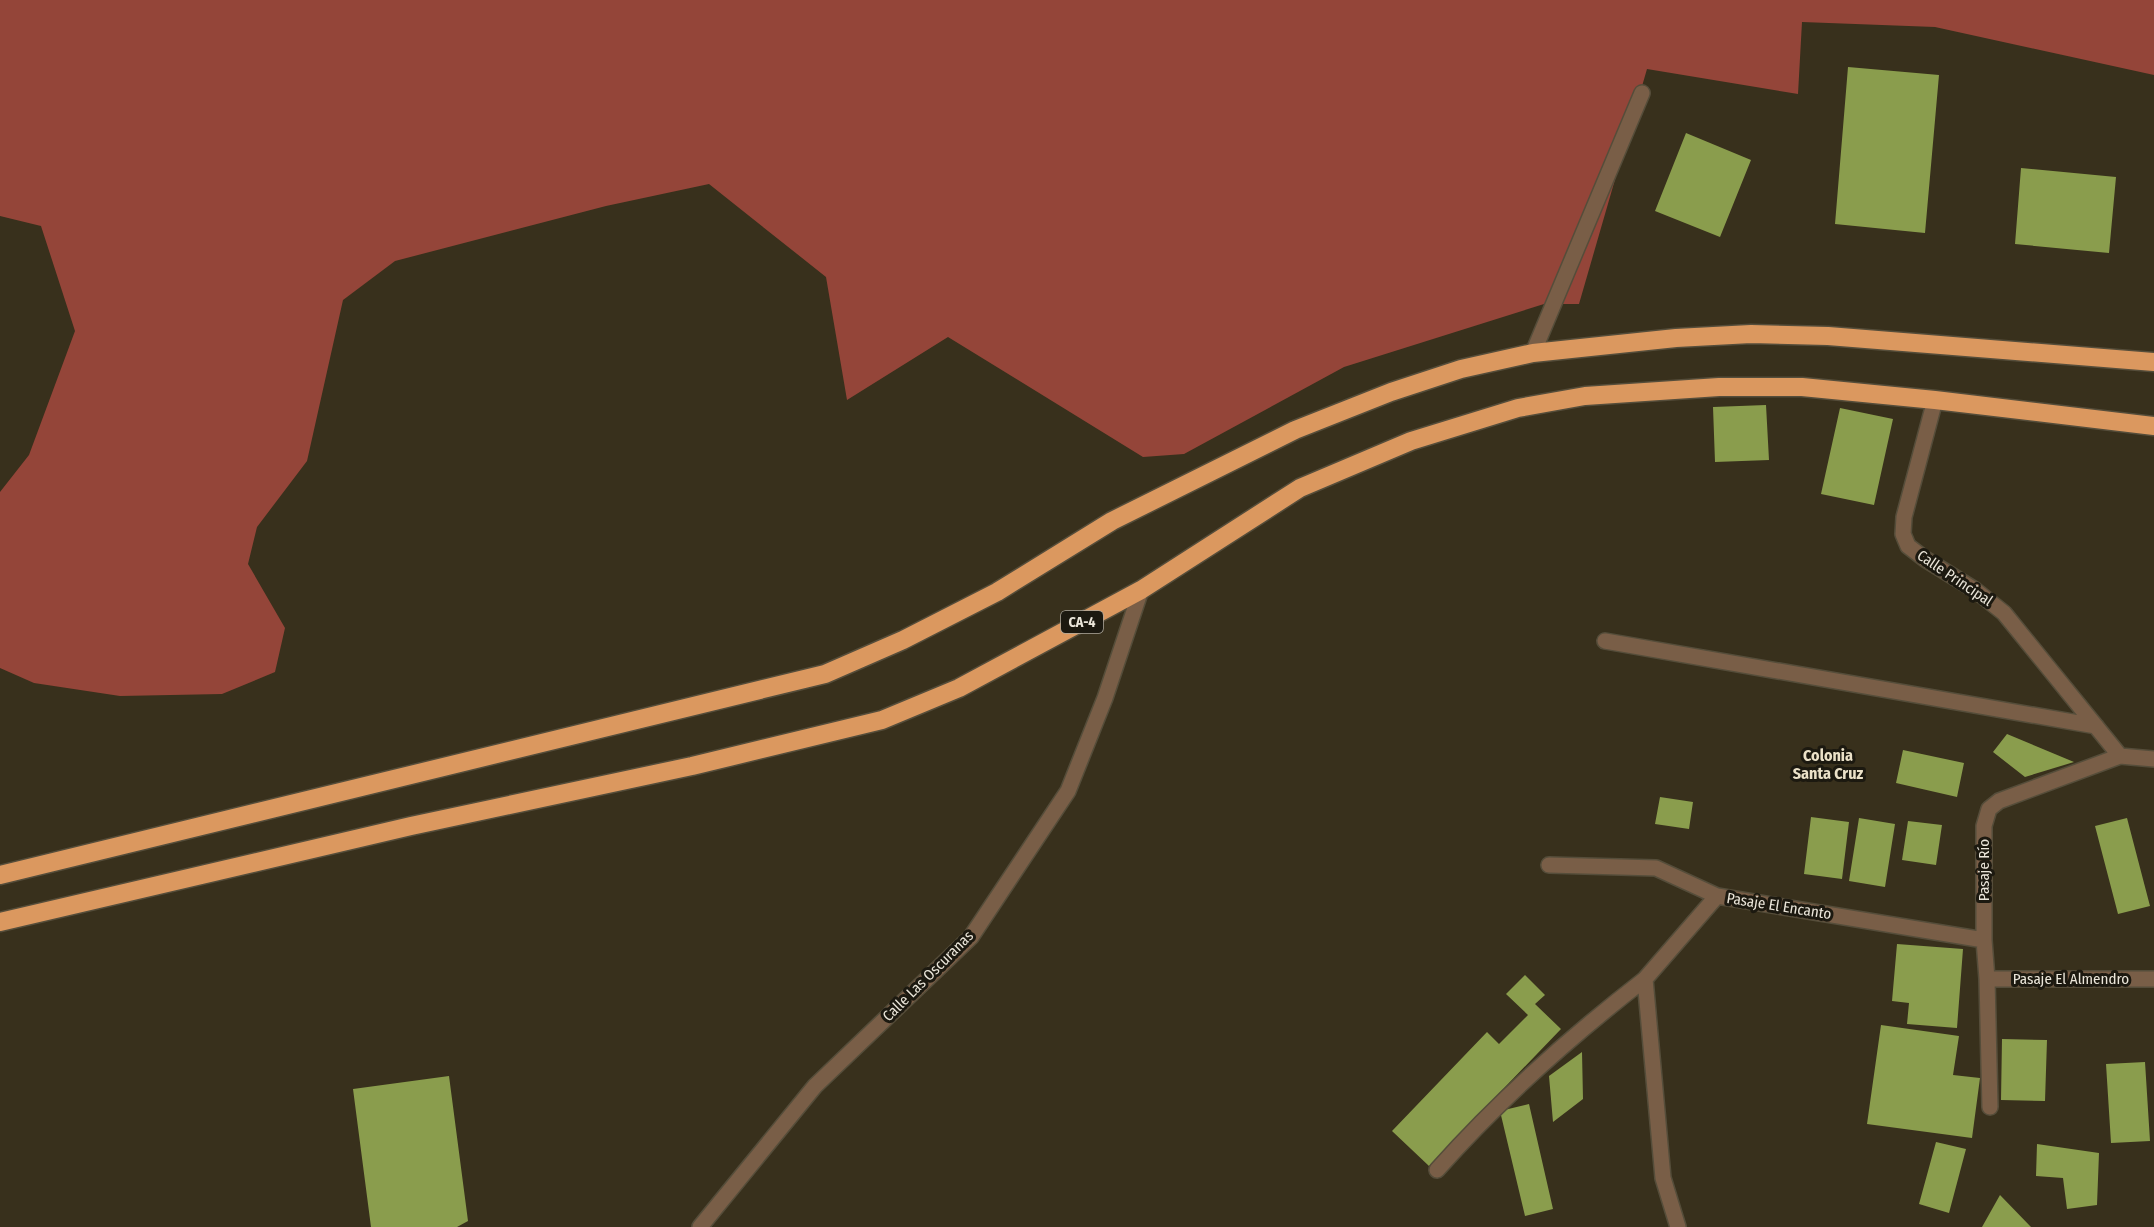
<svg xmlns="http://www.w3.org/2000/svg" width="2154" height="1227" viewBox="0 0 2154 1227" font-family="'Fira Sans Condensed',sans-serif">
<style>
.forest{fill:#944539}
.building{fill:#8a9d4d}
.lines{fill:none;stroke-linecap:round;stroke-linejoin:round}
.minor-casing{stroke:#554d3a;stroke-width:18}
.highway-casing{stroke:#554d3a;stroke-width:21}
.minor{stroke:#795e47;stroke-width:15}
.highway{stroke:#db985f;stroke-width:18}
.labels{text-anchor:middle;dominant-baseline:central;stroke-width:6;stroke-linejoin:round;paint-order:stroke}
.shield{fill:#1c1910;stroke:#ada89d;stroke-width:1.5}
.shield-label{font-size:14px;font-weight:bold;fill:#ebe6da}
.street-label{font-size:15px;fill:#ebe6da;stroke:#1c1910}
.neighbourhood-label{font-size:16px;font-weight:bold;fill:#ebe1c8;stroke:#1c1910}
</style>
<rect width="100%" height="100%" fill="#38301c"/>
<path class="forest" d="M0 0H2154V75L1935 27 1802 22 1798 94 1647 69 1579 304H1544L1344 367 1184 454 1143 457 948 337 847 400 826 277 709 184 606 206 395 261 343 300 307 461 257 527 248 564 285 628 275 672 222 694 120 696 34 683 0 668V492L29 455 75 331 41 226 0 216Z"/>
<path class="building" d="M1848 67 1939 75 1925 233 1835 224Z
M1686 133 1751 160 1720 237 1655 211Z
M2021 168 2116 177 2109 253 2015 244Z
M1766 405 1769 460 1715 462 1713 407Z
M1840 408 1893 419 1874 505 1821 494Z
M2007 734 2074 762 2025 777 1993 752Z
M1903 750 1964 763 1957 797 1896 783Z
M1660 797 1693 802 1689 829 1655 824Z
M1811 817 1849 822 1842 879 1804 874Z
M1859 818 1895 824 1885 887 1849 881Z
M2127 818 2150 906 2118 914 2095 826Z
M1908 821 1942 825 1936 865 1902 860Z
M1897 944 1963 949 1957 1028 1907 1024 1909 1003 1892 1001Z
M1525 975 1545 995 1535 1004 1561 1029 1429 1166 1392 1131 1487 1032 1499 1044 1528 1015 1506 994Z
M1881 1025 1959 1036 1953 1075 1980 1078 1972 1138 1867 1124Z
M2002 1039 2047 1040 2045 1101 2001 1100Z
M1582 1052 1583 1099 1553 1122 1549 1076Z
M2145 1062 2150 1141 2111 1143 2106 1064Z
M449 1076 468 1221 457 1227H371L353 1089Z
M1529 1104 1553 1209 1525 1216 1500 1111Z
M1936 1142 1966 1149 1949 1213 1919 1204Z
M2037 1144 2099 1153 2097 1205 2067 1209 2063 1178 2036 1176Z
M2000 1195 2031 1227H1982Z"/>
<g class="lines">
<g class="minor-casing">
<path id="minor" d="M1533 353 1642 93
M1935 400 1904 517 1903 534 1908 546 1925 559 1975 590 2004 613 2120 756
M1605 641 2096 726
M1549 865 1656 868 1717 896
M1987 979H2154
M1990 1107 1987 979 1984 940V826L1989 809 1999 801 2120 756 2154 759
M1437 1170C1500 1099 1570 1037 1645 979
M700 1227 815 1086 971 937 1068 791 1105 698 1141 590
M1678 1227 1663 1178 1645 979 1717 896 1984 940"/>
</g>
<g class="highway-casing">
<path id="highway" d="M0 875 825 674 903 640 997 592 1112 521 1295 430 1391 392 1461 369 1533 353 1676 338 1751 334 1828 336 2154 362
M0 922 411 826 692 766 882 720 959 688 1141 590 1300 488 1411 441 1518 408 1585 396 1719 387H1802L1935 400 2154 426"/>
</g>
<use href="#minor" class="minor"/>
<use href="#highway" class="highway"/>
</g>
<g class="labels">
<rect class="shield" x="1061" y="611" width="42" height="22" rx="4.5"/>
<g class="shield-label">
<text x="1082" y="622">CA-4</text>
</g>
<g class="street-label">
<text transform="translate(1955 578) rotate(34)">Calle Principal</text>
<text transform="translate(1984 870) rotate(-90)">Pasaje Río</text>
<text transform="translate(1779 906) rotate(9)">Pasaje El Encanto</text>
<text transform="translate(928 976) rotate(-45)">Calle Las Oscuranas</text>
<text x="2071" y="979">Pasaje El Almendro</text>
</g>
<g class="neighbourhood-label">
<text x="1828" y="755">Colonia<tspan x="1828" dy="18">Santa Cruz</tspan></text>
</g>
</g>
</svg>
